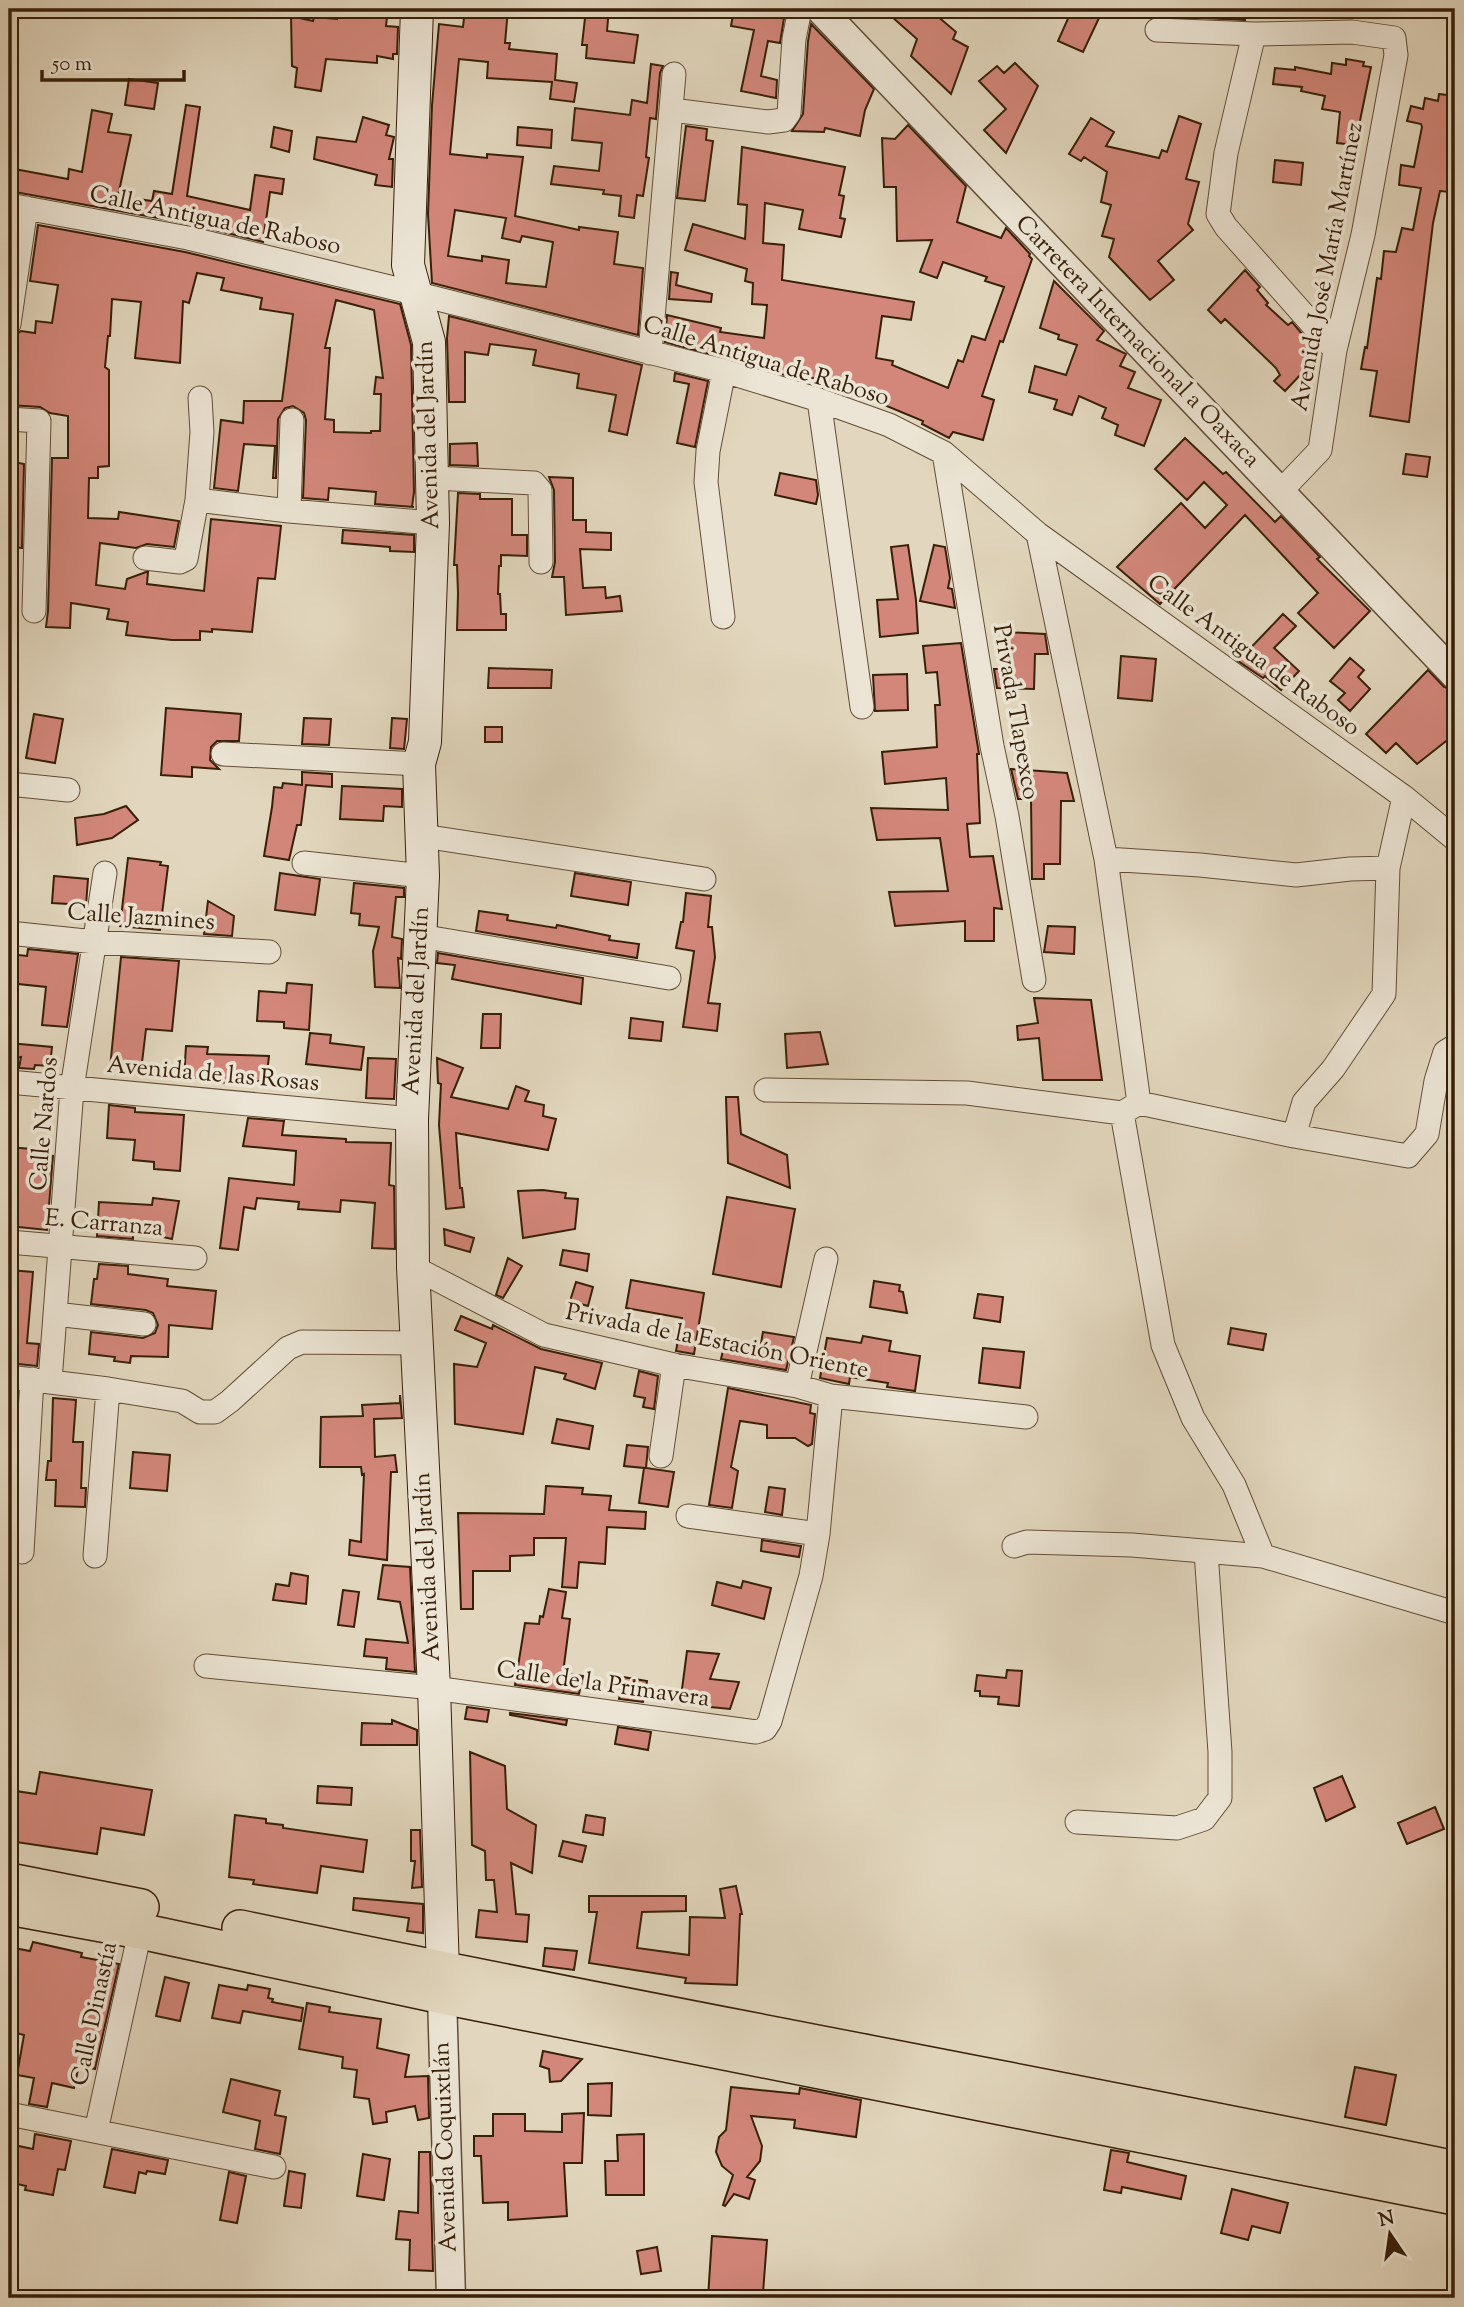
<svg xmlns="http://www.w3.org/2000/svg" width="1464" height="2307" viewBox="0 0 1464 2307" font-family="'Sorts Mill Goudy',serif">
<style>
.building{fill:#d3877b;stroke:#371f08;stroke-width:2;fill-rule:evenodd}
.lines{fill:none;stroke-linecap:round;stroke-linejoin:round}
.minor-casing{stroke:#624d36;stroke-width:25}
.tertiary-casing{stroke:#624d36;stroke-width:31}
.secondary-casing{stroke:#371f08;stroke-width:34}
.primary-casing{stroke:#371f08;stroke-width:38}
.minor{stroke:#ece5d5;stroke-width:23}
.tertiary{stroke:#ece5d5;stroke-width:28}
.secondary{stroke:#ece5d5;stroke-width:32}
.primary{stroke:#e2d7be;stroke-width:35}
.labels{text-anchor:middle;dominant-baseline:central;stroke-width:7;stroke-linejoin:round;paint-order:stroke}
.street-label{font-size:24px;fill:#371f08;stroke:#ece5d5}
</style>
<rect width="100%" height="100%" fill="#e2d7be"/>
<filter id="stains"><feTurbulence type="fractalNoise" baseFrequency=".00286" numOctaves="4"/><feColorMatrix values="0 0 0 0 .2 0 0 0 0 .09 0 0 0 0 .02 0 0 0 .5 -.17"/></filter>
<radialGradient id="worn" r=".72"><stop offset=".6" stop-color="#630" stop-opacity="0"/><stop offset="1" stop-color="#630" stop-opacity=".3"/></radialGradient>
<path class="building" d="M338 9H388L386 26 398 27 397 54H393V59L377 56V63L326 59 321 91 295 87 297 68 292 66 291 16 313 21 314 17 337 19Z
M465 9H508L505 43H510L509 49 557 54 555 80 577 83 574 102 550 99 552 82 487 78 488 62 459 59 450 154 487 158V154L523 157 515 216 579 230V227L618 232 614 264 643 268 638 335 432 283 428 214 432 105 439 24 463 27ZM455 210 506 218 502 238 520 242 522 236 553 242 546 287 506 283 509 260 482 256V261L448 256Z
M586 9H609L607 31 638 35 634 63 586 58 587 45H582Z
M734 9H765L785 12 780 43 768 41 761 76 777 80 776 98 741 91 754 30 731 26Z
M883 9H929L956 32 953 39 968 47 951 94 911 56 917 39Z
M1191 9H1245V20L1202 18 1190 15Z
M1070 14 1099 18 1083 52 1058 41Z
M811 24 874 89 865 110 860 136 825 128 824 132 792 131 803 114 808 41Z
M1346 59 1364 62 1363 66 1371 67 1355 145 1337 143 1340 112 1322 109 1325 96 1301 91 1302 87 1273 84 1275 68 1295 70V67L1331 74 1332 63 1346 65Z
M1015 63 1038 86 1006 153 984 130 1006 109 979 81 997 66 1004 73Z
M651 64 663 66 660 73 656 119 650 118 646 157 649 158 643 196 637 195 634 218 619 216 621 196 603 194 604 190 551 184 554 166 599 171 602 143 572 140 575 108 630 115 632 100 647 103Z
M129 79 158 83 154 109 125 105Z
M1439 94 1455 96V162L1450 192 1440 191 1433 223 1409 422 1370 416 1377 371 1361 369 1365 347 1367 348 1377 278 1381 279 1384 251 1396 252 1402 228 1413 230 1421 188 1399 185 1401 165 1414 167 1422 127 1421 124 1407 121 1411 106 1423 109 1425 98 1438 101Z
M186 105 200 107 187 196 250 210 255 175 284 179 282 194 270 192 263 242 191 224 9 191V168L68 179 69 169 82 172 92 110 112 114 108 132 131 135 118 196 152 201 154 191 172 194Z
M1179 116 1201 124 1186 179 1199 182 1188 224 1193 230 1158 261 1174 280 1150 300 1109 257 1114 239 1102 236 1111 205 1101 202 1107 172 1084 157 1081 161 1069 154 1091 118 1114 132 1106 146 1159 158 1162 150 1167 152Z
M363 117 389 125 386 135 394 137 389 159H393L392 187 375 185 377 175 314 159 317 137 356 142Z
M908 125 966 186 957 222 1001 238 1006 228 1030 254 1029 256 1032 259 1003 342 1000 341 982 396 994 400 983 440 953 432 949 438 922 424 923 421 877 402 879 394 820 379 785 375 665 342 667 315 721 328 720 332 764 338 767 305 752 304 753 283 745 281 747 269 685 250 693 224 745 239 747 205 738 204 742 147 845 167 839 195 844 196 840 218 845 219 841 237 799 229 803 210 765 203 763 243 784 245 782 280 914 302 911 320 882 316 876 358 893 361 892 365 948 388 958 360 963 362 972 336 985 340 1004 287 985 281 987 277 943 262 937 278 920 272 932 240 897 241 896 187H884L882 138 895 139Z
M686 126 707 129 706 140 713 141 705 201 677 198Z
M274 127 292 131 289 152 271 147Z
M518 127 552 130 551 148 517 145Z
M1275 160 1303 163 1301 185 1273 182Z
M38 225 185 252 400 304 411 345 414 492 412 507H414L375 504 376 492 329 488 328 500 303 498 306 420 304 413 293 406 285 408 278 419 276 478H273L275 446 244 444 238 491 214 488 221 420 243 423 244 401H282L293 314 260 309 262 298 221 290 224 278 197 273 189 303 183 301 180 363 135 358 141 302 112 299 110 336H108L105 367 109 370V466L98 467V478H89L88 518 118 519 119 512 179 521 174 547 147 544 136 548 100 543 96 585 125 589 127 579 146 572H148L147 584 204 591 211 519 281 526 275 579 258 578 252 632 212 629V632L200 631V640H172L126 635 128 622 107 619 109 609 71 603 70 628 46 627 48 611 52 458H68V416L50 413 40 407 9 405V348L12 349 13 337 21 331 35 333 36 321 52 323 58 285 30 281ZM336 300 374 310 383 378 376 377 374 394H381L380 431H371V433L334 432V420L325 419 330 348H325Z
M1245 270 1260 287 1257 290 1268 303 1266 305 1288 325 1292 322 1309 342 1307 343 1319 355 1285 391 1274 381 1280 375 1276 368 1225 319 1221 323 1208 310Z
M671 272 678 273 676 285 712 294 711 302 669 299Z
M1054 281 1104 331 1097 340 1126 354 1120 366 1135 372 1128 388 1161 400 1144 446 1115 435 1118 425 1102 418 1106 408 1079 396 1072 415 1054 409 1057 400 1029 392 1035 366 1066 375 1077 345 1058 339 1059 335 1040 328Z
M449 316 642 365 627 435 609 431 616 395 577 388 579 374 533 365 536 350 490 344 488 355 465 352V402H449L447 338Z
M675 373 708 381 695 447 677 443 689 384 674 381Z
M1185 438 1223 474 1226 472 1275 522 1281 516 1320 557 1317 559 1370 611 1334 648 1298 613 1318 593 1245 515 1160 604 1117 567 1181 503 1205 528 1227 505 1204 482 1187 500 1155 469Z
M477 443 478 466 450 465V444Z
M1406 454 1430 457 1427 477 1403 474Z
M9 461 24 464 22 548 9 547Z
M780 473 816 480 818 495 816 504 775 495Z
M549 477 573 478V520H586V532L611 533V550L580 549 583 588 605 587 606 598 620 596 622 611 566 615 564 577H552L555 562 554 490Z
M458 493 480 494V499H512V535H527V556L501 555V566H499L498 594H500L501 614H506V630H457L458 593 457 565H454Z
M343 530 414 535V552L390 551V547L342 543Z
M908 545 916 600 918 633 880 637 877 600 898 599 891 547Z
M934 545 945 547 950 578 948 588 952 589 955 608 920 601Z
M1283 614 1296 626 1274 648 1299 671 1281 690 1265 676 1263 678 1238 661Z
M1004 632 1045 634 1048 654H1035L1034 689 997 688 994 669H1003Z
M961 643 979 754H977L980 823 967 824 970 857 993 856 1002 909 994 908V941H965V921L895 926 889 892 948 891 940 838 877 840 871 808 948 810 946 778 885 784 882 752 937 747 935 705H940L937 672 926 673 923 646Z
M1121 656 1156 659 1152 701 1118 698Z
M1350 658 1364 670 1358 677 1370 689 1350 711 1338 700 1345 693 1330 681Z
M489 668 552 670 551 688H488Z
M1428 670 1444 687 1455 691V734L1417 764 1396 743 1386 753 1366 734Z
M907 674 908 710 875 711 873 675Z
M166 708 241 714 239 741H217L211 747 210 760 219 769 192 767V777L161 775Z
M34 714 63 719 55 763 26 758Z
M304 718 331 719 329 745 302 744Z
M392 718 407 719 404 749 390 748Z
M485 727H502V742H485Z
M1011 769 1067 773 1074 801H1061L1060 864H1044V879H1032L1031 799H1018Z
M302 772 332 774V787L306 785 301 825H297L289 860 264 856 272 807 274 787 282 788 283 783 302 785Z
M342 786 402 789V807L384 806 383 821 340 819Z
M126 806 138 820 112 838 77 845 75 818 104 814Z
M128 858 161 862 160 865 168 866 160 930 120 926Z
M280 873 320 879 315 915 275 910Z
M575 873 631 882 628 905 571 896Z
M54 876 88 879 86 905 52 903Z
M354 883 404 888V897H396L392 937 402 939 401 959 398 958 400 988 375 987 373 951 379 927 359 925 360 914 351 913Z
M686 893 711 896 708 927H712L715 957 708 1003 720 1004 717 1031 683 1027 694 951 676 948 681 922H683Z
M208 901 234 916 232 936 204 934Z
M479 911 508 915 507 920 556 928 557 925 610 936 609 940 639 944 637 958 476 931Z
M1048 926 1075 927 1074 954 1044 952Z
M28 949 78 954 67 1027 42 1025 46 987 9 983 10 954 27 956Z
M438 953 583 978 581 1004 452 979 455 965 437 963Z
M121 957 179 961 172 1031 146 1029 141 1071 110 1068Z
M287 983 312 985 309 1030 284 1028V1022L257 1021 259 991 286 993Z
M1034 998 1091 1000 1102 1080H1043L1039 1038 1018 1040 1017 1026 1038 1023Z
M483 1014H501L500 1048H481Z
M631 1018 663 1022 661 1041 629 1038Z
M820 1032 828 1064 787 1068 785 1034Z
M310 1033 331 1035 330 1043 364 1047 361 1070 306 1064Z
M9 1043 52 1047 50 1066 35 1065 34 1069 19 1068 21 1057 9 1059Z
M186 1046 208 1047 207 1054 269 1056 266 1082 237 1079V1083L211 1082V1079L184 1077Z
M368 1058 396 1059 394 1099 366 1098Z
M437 1058 463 1068 451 1097 508 1109 516 1086 529 1091 525 1101 544 1105 543 1116 556 1119 548 1150 456 1133 460 1188H462L464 1207 446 1209 439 1125 441 1084 438 1083Z
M726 1097H738L741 1134 787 1155 790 1188 728 1163Z
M109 1105 135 1108V1112L184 1115 180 1171 154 1169V1162L133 1160 135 1140 107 1138Z
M248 1118 284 1121 282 1135 346 1139V1142L391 1143 389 1185 394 1186 395 1249 372 1248 375 1203 341 1200 340 1212 298 1209 299 1202 257 1198 255 1209 244 1207 238 1250 220 1248 229 1178 294 1185 296 1151 243 1146Z
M9 1147 42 1150V1155L53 1156 47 1230 9 1226Z
M543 1190 566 1193 565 1198 578 1199 575 1229 523 1238 518 1191Z
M727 1197 795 1209 781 1287 713 1274Z
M153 1198 179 1201 172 1239 133 1230V1239L97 1236 99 1202 152 1205Z
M444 1229 474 1238 470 1252 445 1245Z
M563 1250 589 1254 587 1271 560 1265Z
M508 1258 522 1266 503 1298 496 1295Z
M99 1264 128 1266V1274L168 1279 167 1286 216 1291 212 1329 169 1325 168 1357 131 1356 130 1363 114 1361 115 1357 89 1354 91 1332 143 1338 155 1333 158 1325 153 1313 146 1310 91 1304 94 1279H97Z
M9 1270 33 1272 27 1343 39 1344 37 1366 9 1363Z
M631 1280 704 1293 694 1354 676 1351 682 1318 626 1308Z
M874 1281 900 1285 899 1291 903 1292 907 1313 870 1307Z
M576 1282 593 1287 588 1306 570 1301Z
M978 1294 1003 1297 1000 1322 974 1318Z
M461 1316 492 1329 493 1325 541 1349 602 1363 595 1389 564 1379 566 1374 535 1367 523 1434 455 1424 454 1364 477 1367 486 1343 455 1330Z
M1231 1328 1266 1334 1263 1350 1228 1344Z
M763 1332 794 1337 786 1370 721 1359 725 1342 760 1349Z
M863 1336 891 1341 889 1351 920 1356 915 1391 887 1387 888 1383 850 1377 849 1384 820 1378 827 1338 861 1343Z
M983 1348 1024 1352 1020 1388 979 1383Z
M639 1371 658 1376 654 1409 643 1407 645 1398 634 1396Z
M728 1388 811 1405 810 1413 815 1414 812 1444 808 1446 795 1438H767V1425L740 1421 731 1467 738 1471 732 1508 709 1505Z
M400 1395 402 1418 374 1419 375 1457 395 1455 397 1472H391L387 1560 349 1555 350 1540 361 1542 364 1474 362 1475 361 1467H320L321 1417 363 1416 362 1405 400 1403Z
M53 1398 76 1400 73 1442H83L81 1488H86L85 1507 55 1506 56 1480H46L48 1461H51Z
M557 1419 593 1426 589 1449 552 1443Z
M627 1445 648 1447 646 1468 674 1472 668 1507 639 1503 644 1468 624 1466Z
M133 1452 170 1455 167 1491 130 1488Z
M546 1486 583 1488 582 1494 611 1496 609 1510 646 1512 645 1529 607 1527 605 1564 579 1562 577 1588 562 1587 566 1538H534V1555L510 1556V1571H473V1609H461L458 1513 544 1514Z
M769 1487 785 1489 782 1515 765 1512Z
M762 1540 801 1546 799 1557 761 1551Z
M383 1565 410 1567 415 1672 386 1669 387 1658 364 1656 366 1639 408 1643 400 1602 378 1599Z
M291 1573 308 1576 306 1604 273 1600 276 1584 289 1586Z
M743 1581 771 1588 764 1619 712 1605 717 1582 741 1588Z
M549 1589 566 1592 562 1618 570 1619 563 1673 583 1676 579 1694 515 1685 525 1623 539 1624 540 1616 543 1617Z
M343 1590 359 1592 354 1627 338 1625Z
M687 1651 719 1654 710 1679 739 1682 730 1709 680 1704Z
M1007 1670 1022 1671 1019 1706 998 1704 999 1697 980 1696V1691H975L977 1675 1006 1678Z
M623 1677 647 1681 643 1702 619 1699Z
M467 1707 489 1710 487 1722 465 1719Z
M510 1713 567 1720 566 1725 510 1715Z
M392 1720 417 1730V1745H361L362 1723 392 1724Z
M618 1727 651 1732 648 1750 615 1744Z
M470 1752 505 1766 507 1809 536 1825 532 1873 511 1863 516 1914 529 1915 527 1942 476 1937 479 1910 497 1912 494 1880H486L485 1851 472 1845Z
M40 1772 152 1790 144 1835 101 1828 97 1854 9 1841V1790L36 1794Z
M1342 1776 1355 1807 1326 1821 1314 1788Z
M318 1786 352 1788 351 1805 317 1803Z
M1435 1807 1444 1829 1407 1844 1398 1823Z
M235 1815 266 1819V1823L283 1825V1828L367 1840 363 1872 321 1866 317 1893 253 1884 254 1880 229 1877Z
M586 1815 605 1818 603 1835 583 1832Z
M411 1830H420L422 1887 412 1888 415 1861H411Z
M563 1841 586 1846 582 1862 559 1856Z
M736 1886 742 1914H740L737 1985 685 1983 686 1978 589 1963 597 1912H589V1896H686V1911L642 1912 637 1948 689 1955 690 1917 725 1918 720 1889Z
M354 1898 423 1904V1933L407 1931 409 1918 353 1910Z
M33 1942 82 1953 81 1957 119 1964 95 2069 79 2065 74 2088 52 2083 47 2107 29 2104 34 2078 17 2075 24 2035 9 2031V1947L30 1951Z
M545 1948 577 1951 574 1970 543 1966Z
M165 1977 189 1983 180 2021 156 2016Z
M219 1985 247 1990 248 1985 270 1989 268 1998 273 1999 272 2002 303 2008 301 2021 243 2011 240 2023 212 2018Z
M307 2003 330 2007 329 2012 381 2019 377 2048 409 2055 405 2077 428 2076 429 2118 418 2120 415 2106 386 2112 387 2122 373 2124 369 2099 354 2097 357 2070 342 2068 343 2057 299 2049Z
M543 2051 582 2059 561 2081 550 2082 549 2069 540 2066Z
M1355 2067 1396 2075 1386 2125 1345 2117Z
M231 2079 280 2091 275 2115 286 2117 280 2154 255 2149 260 2121 223 2112Z
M612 2083 611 2116 588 2115V2084Z
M731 2087 799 2094 800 2088 861 2100 856 2137 794 2128 795 2120 751 2116 762 2146 760 2161 747 2177 755 2180 749 2199 734 2194 725 2206 723 2205 733 2175 722 2166 716 2152 719 2137 726 2130Z
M584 2113 582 2163H564L567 2216 508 2220V2202L483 2203 481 2156H474V2136H493V2114H525V2131L562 2132V2114Z
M35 2134 71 2141 65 2170 58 2169 53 2195 25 2190 26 2186 9 2182V2144L33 2149Z
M644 2134V2195H606L605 2161H618L617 2135Z
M112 2149 168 2160 165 2174 147 2171 146 2174 139 2172 135 2193 104 2187Z
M1111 2150 1129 2153 1127 2162 1186 2176 1181 2199 1122 2187 1121 2193 1104 2190Z
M419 2152H430L433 2271 409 2270 410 2240 396 2239 399 2211 418 2213Z
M363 2154 390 2159 384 2200 357 2196Z
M289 2171 305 2174 301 2208 284 2206Z
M229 2172 246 2176 237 2223 220 2220Z
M1232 2189 1288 2203 1280 2233 1252 2226 1248 2240 1221 2233Z
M712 2236 767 2240 763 2293 724 2290V2298H708Z
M657 2247 661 2271 641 2274 637 2251Z"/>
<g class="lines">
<g class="minor-casing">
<path id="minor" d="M1157 30 1254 34 1352 32 1394 38 1396 55 1363 235 1335 350 1320 450 1280 492
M1254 34 1226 153 1218 214 1226 227 1335 350
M672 110 768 122 784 120 789 113 794 39 800 9
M9 205 188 238 414 293 724 371 819 400 889 425 944 453 1038 534 1404 797 1455 839
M9 324 26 208
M650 353 674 74
M819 400 862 707
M9 419 39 421 34 611
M944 453 992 746 1007 816 1034 980
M433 478 534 483 540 490 541 562
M197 500 289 511 433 523
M289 511 292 420
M1038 534 1106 859 1139 1103
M145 558 180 562 186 559 197 500 202 432 200 398
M723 617 706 482 708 451 724 371
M223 754 419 764
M9 784 68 790
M423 836 704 879
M1106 859 1200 865 1296 875 1350 869 1388 868
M304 863 423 876
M9 933 95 942 269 952
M420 936 669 978
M9 1082 412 1119
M766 1090 967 1093 1122 1113 1139 1103 1294 1136 1408 1156 1427 1134 1436 1081 1445 1052 1455 1046
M1122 1113 1163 1345 1193 1418 1234 1485 1263 1556
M1294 1136 1304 1102 1333 1069 1384 994 1388 868 1404 797
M9 1242 195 1258
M413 1267 544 1335 674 1365 797 1386 831 1396 1026 1417
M55 1314 144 1324
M9 1377 108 1389 182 1401 200 1412H215L230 1401 288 1348 302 1342 417 1343
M50 1381 72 1089 105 873
M797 1386 826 1259
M661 1456 674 1365
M688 1516 818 1534
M1014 1546 1027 1542 1132 1545 1263 1556 1455 1613
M22 1552 32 1379
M95 1556 108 1389
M206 1666 434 1688 756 1732 765 1729 770 1721 811 1576 818 1534 831 1396
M1077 1822 1177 1828 1204 1819 1220 1798V1752L1206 1552
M9 2114 274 2167
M96 2131 143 1918"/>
</g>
<g class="tertiary-casing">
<path id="tertiary" d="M820 9 1455 675
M442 1996 451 2298"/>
</g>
<g class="secondary-casing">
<path id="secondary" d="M417 9 408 265 429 342 433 523 425 742 419 764 423 876 412 1119 413 1267 434 1688 443 1971 442 1995"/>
</g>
<g class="primary-casing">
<path id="primary" d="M9 1881 141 1907
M9 1907 140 1931 442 1996 1455 2197
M240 1928C644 2013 1051 2085 1455 2169"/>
</g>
<use href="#minor" class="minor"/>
<use href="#tertiary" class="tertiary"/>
<use href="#secondary" class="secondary"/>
<use href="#primary" class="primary"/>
</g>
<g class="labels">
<g class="street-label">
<text transform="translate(215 221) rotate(12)">Calle Antigua de Raboso</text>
<text transform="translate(1328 267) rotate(-79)">Avenida José María Martínez</text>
<text transform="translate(1137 342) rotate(46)">Carretera Internacional a Oaxaca</text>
<text transform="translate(766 362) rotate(17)">Calle Antigua de Raboso</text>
<text transform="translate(429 435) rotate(-92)">Avenida del Jardín</text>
<text transform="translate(1253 656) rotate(36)">Calle Antigua de Raboso</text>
<text transform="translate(1015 712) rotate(80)">Privada Tlapexco</text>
<text transform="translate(141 918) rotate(4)">Calle Jazmines</text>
<text transform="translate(417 1001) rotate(-87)">Avenida del Jardín</text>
<text transform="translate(213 1075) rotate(5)">Avenida de las Rosas</text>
<text transform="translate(45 1124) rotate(-85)">Calle Nardos</text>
<text transform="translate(104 1224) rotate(5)">E. Carranza</text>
<text transform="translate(717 1342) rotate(11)">Privada de la Estación Oriente</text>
<text transform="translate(428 1567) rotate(-93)">Avenida del Jardín</text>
<text transform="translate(603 1685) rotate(8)">Calle de la Primavera</text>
<text transform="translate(95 2014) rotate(-78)">Calle Dinastía</text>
<text transform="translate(446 2147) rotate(-92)">Avenida Coquixtlán</text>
</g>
</g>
<rect width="1464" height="2307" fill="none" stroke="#e2d7be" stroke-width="35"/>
<rect x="10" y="10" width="1443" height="2286" fill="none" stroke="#371f08" stroke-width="3.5"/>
<rect x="18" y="18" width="1429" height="2272" fill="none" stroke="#371f08" stroke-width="2"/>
<g transform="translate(1390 2234) rotate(347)" stroke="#ece5d5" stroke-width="5" paint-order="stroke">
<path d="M0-5L12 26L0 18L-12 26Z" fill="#371f08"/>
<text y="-10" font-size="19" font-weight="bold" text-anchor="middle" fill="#371f08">N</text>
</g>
<path d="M42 70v10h142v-10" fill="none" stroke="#371f08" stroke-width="3.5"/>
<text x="52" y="70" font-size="21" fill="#371f08" stroke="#ece5d5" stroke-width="5" paint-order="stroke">50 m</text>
<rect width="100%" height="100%" filter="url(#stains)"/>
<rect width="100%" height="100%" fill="url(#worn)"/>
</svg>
